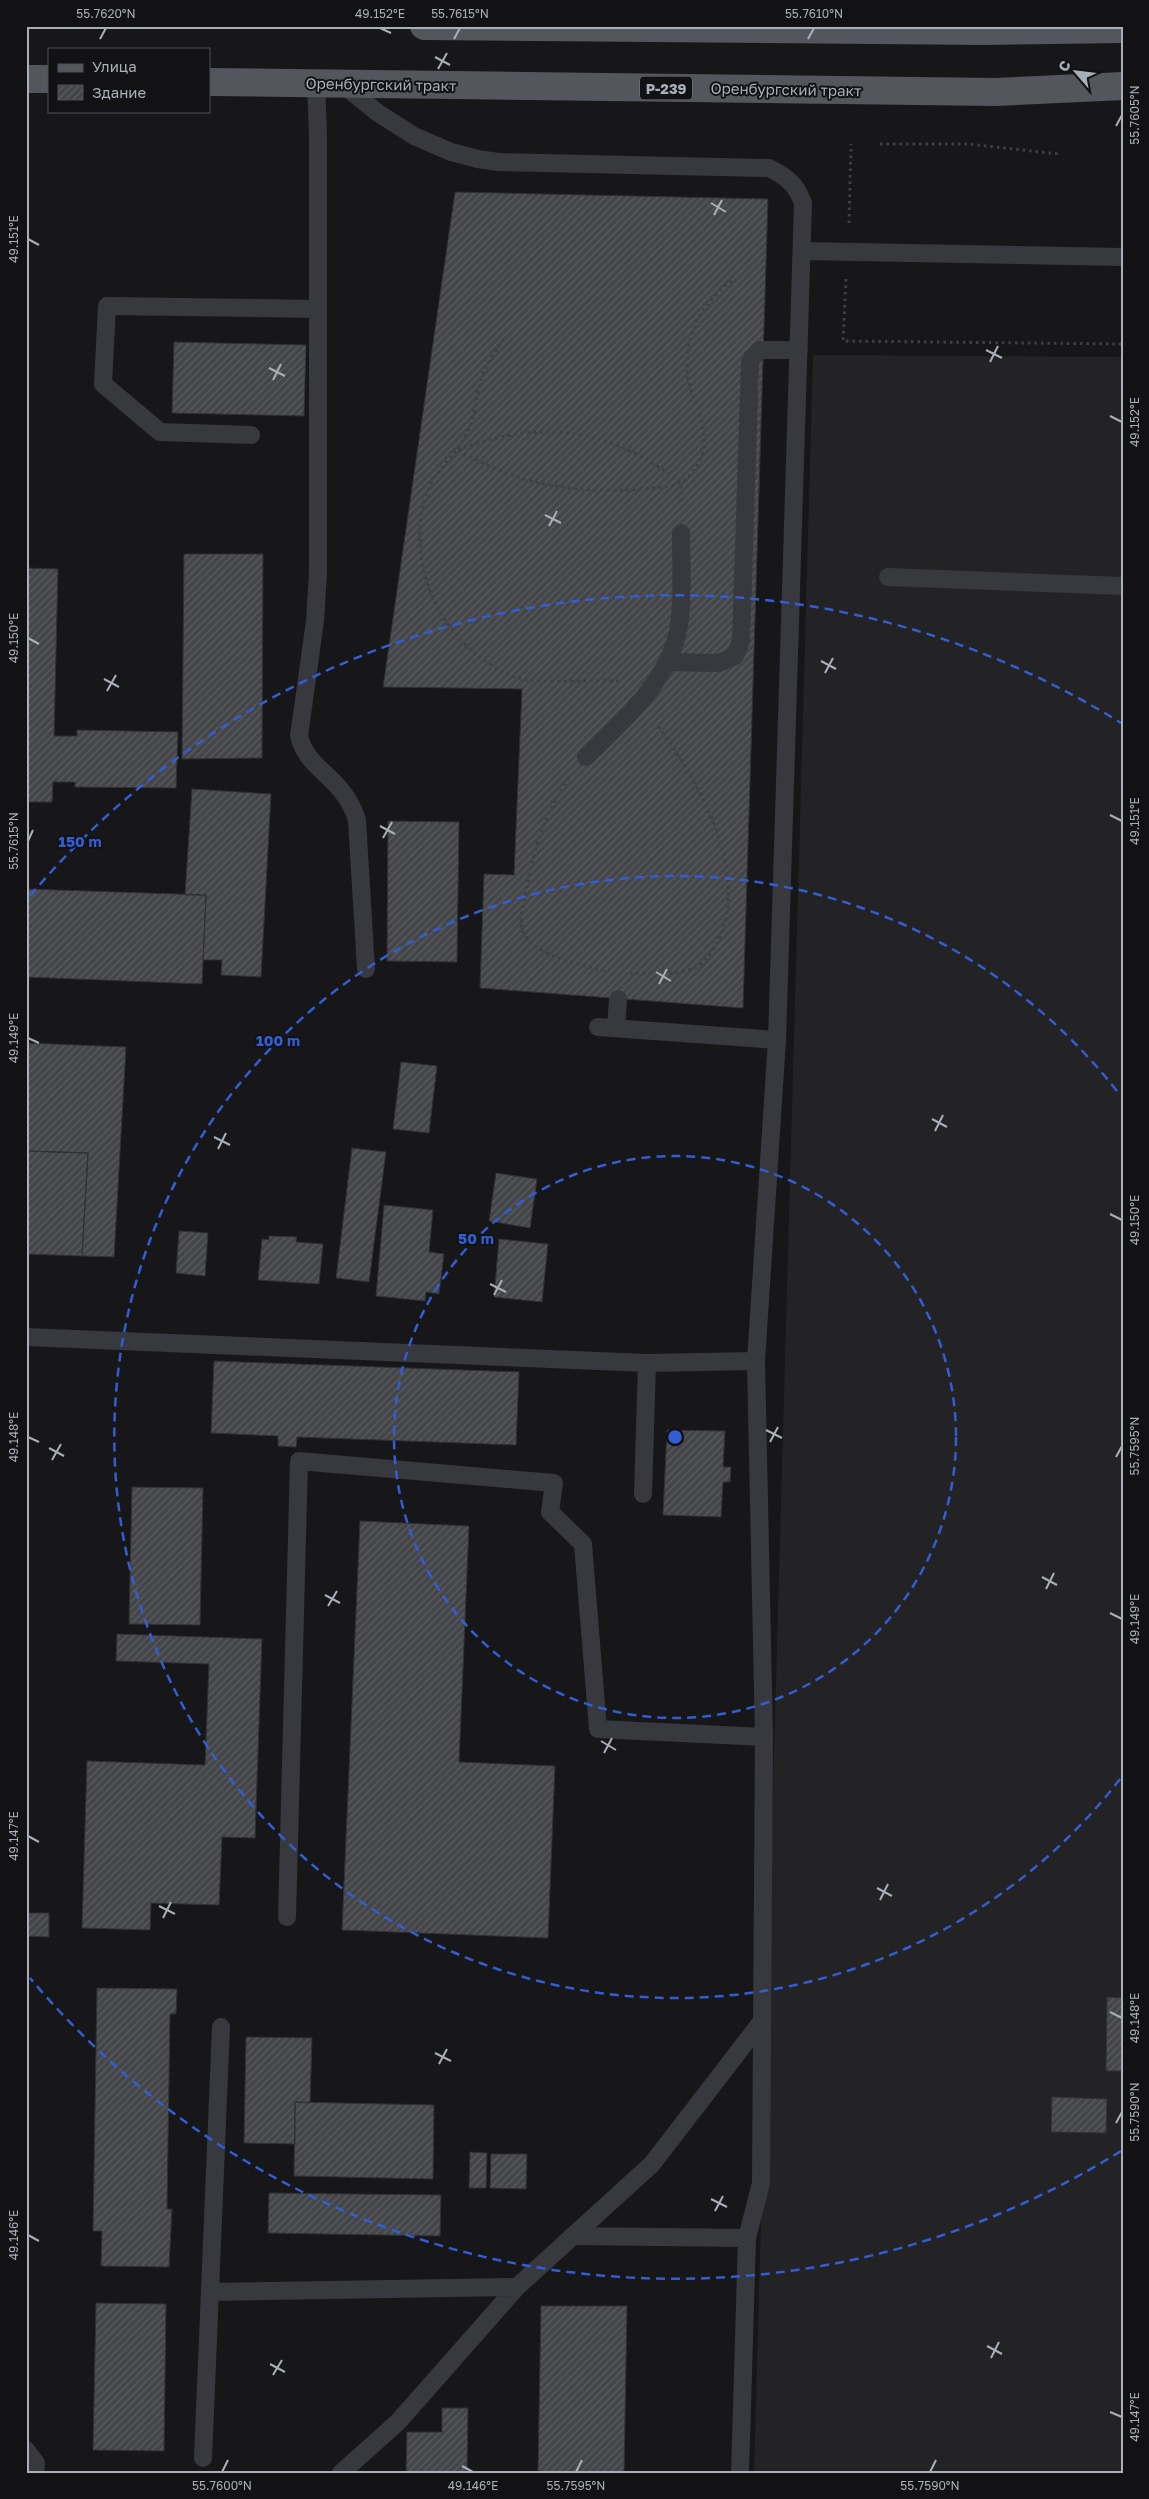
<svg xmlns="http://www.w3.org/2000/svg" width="1149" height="2499" viewBox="0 0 1149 2499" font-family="'Golos Text',sans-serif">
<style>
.built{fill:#232326}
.building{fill:url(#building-hatch);stroke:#313135}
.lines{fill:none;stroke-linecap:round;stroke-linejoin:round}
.path{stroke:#3e4045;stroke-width:3;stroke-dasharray:2.5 4;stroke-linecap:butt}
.service{stroke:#38393e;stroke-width:18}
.primary{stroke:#54565d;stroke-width:28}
.ticks{fill:none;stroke:#a9afb8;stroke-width:2}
.ring{fill:none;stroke:#325dd3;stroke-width:2.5;stroke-dasharray:9 6}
.labels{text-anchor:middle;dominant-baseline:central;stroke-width:4;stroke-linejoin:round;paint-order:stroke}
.shield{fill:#121214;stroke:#7c8087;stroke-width:1}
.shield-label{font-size:14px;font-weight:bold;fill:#a9afb8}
.street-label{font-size:15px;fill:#a9afb8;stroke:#121214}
.centre{fill:#325dd3;stroke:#121214;stroke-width:2.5}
.ring-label{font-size:15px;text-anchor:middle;font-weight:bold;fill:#325dd3;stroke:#121214;stroke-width:4;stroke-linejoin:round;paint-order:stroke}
.neatline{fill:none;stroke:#a9afb8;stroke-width:2}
.ticks-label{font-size:12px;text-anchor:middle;fill:#a9afb8}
</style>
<defs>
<pattern id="building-hatch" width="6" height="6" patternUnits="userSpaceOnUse" patternTransform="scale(1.25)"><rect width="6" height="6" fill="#434549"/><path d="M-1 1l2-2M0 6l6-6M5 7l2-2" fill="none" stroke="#5b5d61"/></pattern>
</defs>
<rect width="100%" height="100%" fill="#171719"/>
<path class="built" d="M813 355 1123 357V2473H754Z"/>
<path class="building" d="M455 192 768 199 743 1008 480 988 484 874 514 875 522 689 383 687Z
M174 342 306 345 304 416 172 413Z
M184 554H263L262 758 182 759Z
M26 568 58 569 54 736H77V730L178 732 176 788 75 787V782H53L52 802H26Z
M192 789 271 794 261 977 221 975 222 960H203L206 895H185Z
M388 821 459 822 457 962 387 961Z
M26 889 206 895 202 984 26 977Z
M26 1043 126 1047 114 1257 82 1256 88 1153 26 1151Z
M401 1062 437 1066 429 1133 393 1129Z
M352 1148 386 1152 369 1282 336 1278Z
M26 1151 88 1153 82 1256 26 1254Z
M496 1173 537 1179 530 1228 489 1221Z
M384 1205 433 1210 429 1252 444 1254 439 1294 426 1292 425 1301 376 1296Z
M179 1231 208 1233 205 1276 176 1273Z
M269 1236 297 1237 296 1242 323 1244 319 1284 258 1280 262 1239 269 1240Z
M499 1239 548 1244 542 1302 494 1297Z
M214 1361 519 1372 516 1445 297 1437 296 1447 278 1446V1436L211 1433Z
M667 1430 725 1431 723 1467H731L730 1482H723L721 1517 663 1515Z
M132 1487 203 1488 200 1625 129 1624Z
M360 1521 469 1526 459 1762 555 1766 548 1938 342 1930Z
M117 1634 262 1639 255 1838 222 1837 219 1905 151 1903 150 1930 82 1928 87 1761 205 1765 209 1664 116 1661Z
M26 1913H49V1937L26 1936Z
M97 1988 177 1989 176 2014H170L167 2209H172L169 2267 101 2266 102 2231H93Z
M1107 1997 1123 1998V2071H1106Z
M246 2037 312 2038 310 2103 295 2102V2144L244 2143Z
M1052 2097 1107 2099 1106 2133 1051 2132Z
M295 2102 434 2105 433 2179 294 2176Z
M470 2152 487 2153 486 2188H469Z
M491 2154H527L526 2189 490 2188Z
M269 2193 441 2195 440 2236 268 2233Z
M96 2303 166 2304 164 2451 93 2450Z
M541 2306H627L624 2473H538Z
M442 2408H468L467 2473H406L407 2432H442Z"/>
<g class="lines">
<path class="path" d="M880 144H968L1059 154
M849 223 851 144
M846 279 843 341 1123 344
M504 339C496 350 488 361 483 374 476 393 476 415 467 433 457 456 436 468 427 492 406 554 432 624 484 660 495 667 509 677 521 679 549 683 591 680 620 681
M458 450C478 461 498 471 520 478 563 490 607 493 652 488 661 487 673 487 681 482 690 477 699 465 702 456 709 432 698 412 691 390 677 346 700 303 735 278
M458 450C540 418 611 428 681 483V505
M569 778C538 822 531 865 521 916 521 923 521 929 525 935 535 956 588 968 609 971
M630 973C650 973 676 975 695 968 704 964 715 948 719 939 750 869 698 781 657 725"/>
<path class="service" d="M316 83 318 135V573L315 621 299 736C305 761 325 771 340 789 348 798 353 808 357 820L366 969
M802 251 1123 257
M251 435 160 432 103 384 107 306 318 309
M888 577 1123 586
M667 662 719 663 735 656 741 641 750 363 752 358 760 350H799
M586 757C626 717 675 677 680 617 683 590 681 561 681 533
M598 1027 777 1040
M616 1028 618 999
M26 1337 647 1363 756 1361 777 1040 803 203C796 184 787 177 769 168L498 162 478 159 451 152 414 136 378 113 341 83
M643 1494 647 1363
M287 1917 299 1461 554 1483 550 1512 583 1544 598 1729 764 1737
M572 2236 747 2238
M210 2292 517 2287
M26 2450 36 2463 35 2473
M203 2458 221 2027
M341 2473 398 2422 517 2287 652 2164 762 2021
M740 2473 747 2238 761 2183 764 1737 756 1361"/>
<path class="primary" d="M424 26 985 31 1123 29
M26 79H49
M209 82 995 92 1123 86"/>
</g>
<path class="ticks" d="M380 28 391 33M100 39 106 28M454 39 460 28M808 39 814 28M435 57 450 65M438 69 447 53M1116 126 1122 115M711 203 726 212M714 215 722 200M28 239 39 245M986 350 1002 358M990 362 998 346M269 368 285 376M273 380 281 364M1110 416 1122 422M545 515 561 523M549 526 557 511M28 638 39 644M821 661 836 669M825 673 833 658M104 679 119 687M107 691 116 675M1110 815 1122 821M380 826 395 834M383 838 392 822M28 841 33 830M656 972 671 981M659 984 667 969M28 1038 39 1043M932 1119 947 1127M935 1131 943 1115M214 1137 230 1145M218 1149 226 1133M1110 1214 1122 1220M490 1284 506 1292M494 1295 502 1280M766 1430 782 1438M28 1437 39 1442M770 1442 778 1427M49 1448 64 1456M1116 1457 1122 1446M52 1460 61 1444M1042 1577 1057 1585M1046 1589 1054 1573M325 1595 340 1603M328 1606 337 1591M1110 1613 1122 1619M601 1741 616 1750M604 1753 612 1738M28 1836 39 1842M877 1888 892 1896M880 1900 888 1884M159 1906 175 1914M163 1918 171 1902M1110 2012 1122 2018M435 2053 451 2061M439 2064 447 2049M1116 2123 1122 2112M711 2199 727 2207M715 2211 723 2196M28 2235 39 2241M987 2346 1002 2354M991 2358 999 2342M270 2364 285 2372M273 2375 282 2360M1110 2412 1122 2417M462 2466 473 2472M222 2472 228 2460M576 2472 582 2460M930 2472 936 2460"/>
<g class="ring">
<circle cx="675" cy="1437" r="281"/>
<path d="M1120 1779A561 561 0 1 1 1120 1095"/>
<path d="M1121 2151A842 842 0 0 1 30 1978M30 896A842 842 0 0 1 1121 723"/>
</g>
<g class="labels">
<rect class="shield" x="640" y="76.5" width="52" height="23" rx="4"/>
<g class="shield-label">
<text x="666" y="88">Р-239</text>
</g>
<g class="street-label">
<text transform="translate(381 84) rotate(1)">Оренбургский тракт</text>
<text transform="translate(786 89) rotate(1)">Оренбургский тракт</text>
</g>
</g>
<circle cx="675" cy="1437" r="8" class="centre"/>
<g class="ring-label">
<text x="80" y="847">150 m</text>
<text x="278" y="1046">100 m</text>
<text x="476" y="1244">50 m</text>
</g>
<rect width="1149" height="2499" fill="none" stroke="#121214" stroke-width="55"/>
<rect x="48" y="48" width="162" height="65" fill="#121214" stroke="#4e5156"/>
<rect x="58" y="64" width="25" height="8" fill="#54565d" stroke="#4e5156"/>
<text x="92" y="72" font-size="15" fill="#a9afb8">Улица</text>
<rect x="58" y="85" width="25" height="15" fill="url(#building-hatch)" stroke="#4e5156"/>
<text x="92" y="98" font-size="15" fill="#a9afb8">Здание</text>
<g transform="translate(1076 72) rotate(298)" stroke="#121214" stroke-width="4" paint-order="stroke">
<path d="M0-4L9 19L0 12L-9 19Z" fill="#a9afb8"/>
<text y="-8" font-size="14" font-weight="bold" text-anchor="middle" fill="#a9afb8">С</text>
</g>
<rect x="28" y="28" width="1094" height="2444" class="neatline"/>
<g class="ticks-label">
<text x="106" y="18">55.7620°N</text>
<text x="380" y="18">49.152°E</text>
<text x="460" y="18">55.7615°N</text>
<text x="814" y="18">55.7610°N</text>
<text transform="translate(1135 115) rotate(-90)" y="4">55.7605°N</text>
<text transform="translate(14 239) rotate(-90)" y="4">49.151°E</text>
<text transform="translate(1135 422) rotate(-90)" y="4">49.152°E</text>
<text transform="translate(14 638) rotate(-90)" y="4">49.150°E</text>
<text transform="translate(1135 821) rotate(-90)" y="4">49.151°E</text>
<text transform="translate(14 841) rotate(-90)" y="4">55.7615°N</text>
<text transform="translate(14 1038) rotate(-90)" y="4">49.149°E</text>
<text transform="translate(1135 1220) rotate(-90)" y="4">49.150°E</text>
<text transform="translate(14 1437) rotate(-90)" y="4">49.148°E</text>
<text transform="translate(1135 1446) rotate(-90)" y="4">55.7595°N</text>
<text transform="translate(1135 1619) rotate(-90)" y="4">49.149°E</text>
<text transform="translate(14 1836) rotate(-90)" y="4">49.147°E</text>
<text transform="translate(1135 2018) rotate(-90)" y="4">49.148°E</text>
<text transform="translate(1135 2112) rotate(-90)" y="4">55.7590°N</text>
<text transform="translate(14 2235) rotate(-90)" y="4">49.146°E</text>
<text transform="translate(1135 2417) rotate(-90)" y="4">49.147°E</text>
<text x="222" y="2490">55.7600°N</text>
<text x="473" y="2490">49.146°E</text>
<text x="576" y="2490">55.7595°N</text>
<text x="930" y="2490">55.7590°N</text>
</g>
</svg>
